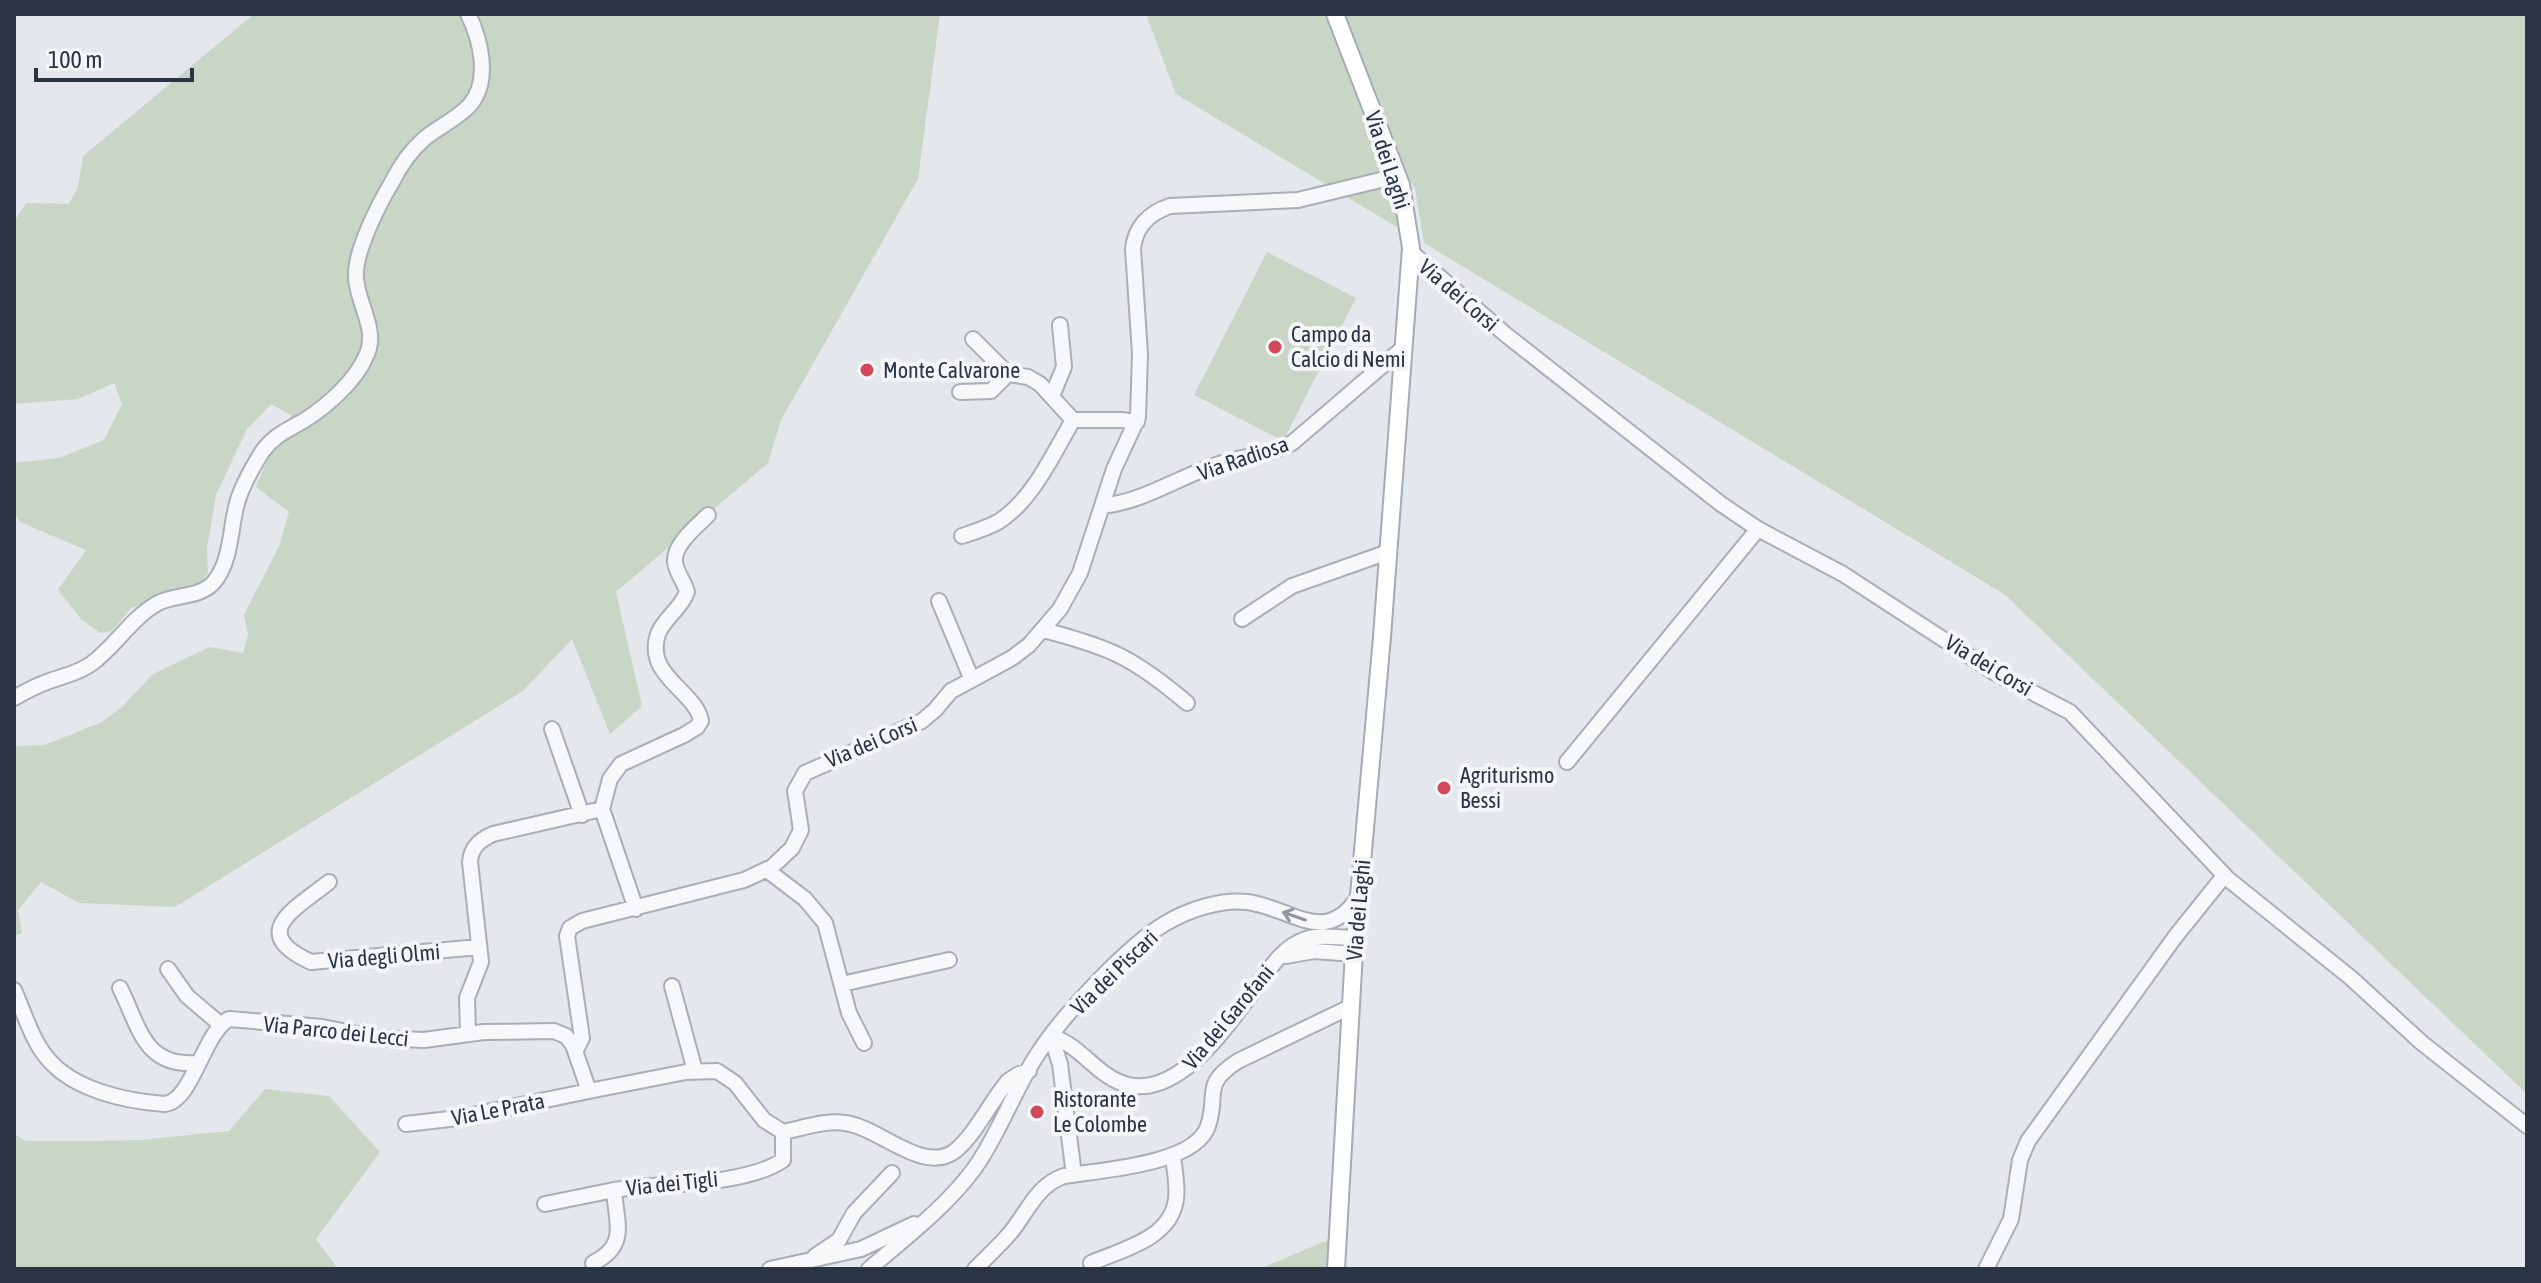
<svg xmlns="http://www.w3.org/2000/svg" width="2541" height="1283" viewBox="0 0 2541 1283" font-family="'Asap Condensed',sans-serif">
<style>
.green{fill:#c9d6c5}
.lines{fill:none;stroke-linecap:round;stroke-linejoin:round}
.minor-casing{stroke:#a9aeb7;stroke-width:18}
.major-casing{stroke:#a3abb8;stroke-width:20}
.minor{stroke:#f7f8fa;stroke-width:14}
.major{stroke:#fff;stroke-width:16}
.oneway{stroke:#9196a0}
.poi-dot{fill:#d1495b;stroke:#f4f6f9;stroke-width:3}
.labels{text-anchor:middle;dominant-baseline:central;stroke-width:8;stroke-linejoin:round;paint-order:stroke}
.street-label{font-size:22px;fill:#2b3445;stroke:#f4f6f9}
.poi-label{font-size:22px;fill:#2b3445;stroke:#f4f6f9;text-anchor:start}
</style>
<rect width="100%" height="100%" fill="#e4e7ec"/>
<path class="green" d="M254 14H940L918 179 781 420 768 463 616 592 642 706 610 734 572 639 523 691 175 907 79 903 41 882 18 910 22 933 14 936V746L45 745 100 723 121 708 153 674 210 647 243 653 248 635 244 615 279 546 289 512 256 487 275 441 289 431 291 415 271 404 247 429 216 495 207 548 208 573 200 583 131 608 112 631 100 633 81 619 58 590 86 550 20 522 14 512V463L59 458 104 440 122 404 114 383 78 399 14 404V222L26 203 69 204 78 187 83 156Z
M1146 14H1325C1354 85 1391 152 1400 229L1176 94Z
M1344 14H2527V1094L2004 594 1424 243 1415 189 1407 176Z
M1267 252 1356 298 1283 441 1194 395Z
M265 1089 329 1096 380 1152 316 1239 338 1269 14 1267V1134L26 1141H89L140 1140 229 1131Z
M1328 1240V1269H1259Z"/>
<g class="lines">
<g class="minor-casing">
<path id="minor" d="M1411 252 1505 334 1721 504 1758 529 1843 574 1995 673 2070 712 2228 879 2351 978 2422 1043 2527 1126
M973 339 1008 374 1028 377 1040 384 1073 420
M960 392 991 391 1008 374
M1052 396 1064 367 1060 325
M1073 420H1121L1137 422
M1102 506C1142 502 1175 479 1213 466 1239 456 1267 456 1292 443L1403 348
M962 536C974 532 987 528 998 522 1033 500 1053 454 1073 420
M939 601 972 680
M1242 619 1292 586 1388 552
M1043 630C1110 647 1134 658 1187 703
M14 698C25 692 35 686 47 682 62 676 77 674 91 664 116 646 131 618 158 603 176 594 200 598 214 582 231 561 230 532 236 507 240 489 252 468 262 452 274 435 288 430 305 420 328 405 356 381 367 354 378 330 357 302 356 278 354 252 379 204 392 182 400 166 411 150 425 138 439 127 456 119 469 106 491 82 481 40 468 14
M552 729 582 815
M1567 762 1758 529
M767 870 805 899 825 923 849 1013 864 1043
M329 882C295 909 247 933 311 962L479 947
M636 909 602 809 610 779 621 764 684 735 697 727 701 721C696 691 644 676 658 634 664 618 681 609 687 592 685 582 676 573 675 562 673 545 697 526 708 515
M1286 956 1314 951 1354 954
M168 969 187 996 221 1025
M842 984 949 960
M672 986 695 1071
M120 988C140 1028 144 1067 197 1063
M14 990C24 1012 32 1041 48 1059 74 1090 125 1101 164 1104 192 1103 203 1033 229 1019L322 1027 378 1038 424 1040 484 1032 554 1031 566 1036 573 1045 589 1091 686 1072 717 1071 735 1083 764 1120 783 1132C803 1128 825 1120 845 1123 879 1127 923 1175 955 1151 975 1135 991 1101 1008 1081L1019 1074 1029 1071
M468 1034 467 998 481 962 470 862C471 847 480 840 493 834L602 809
M1051 1036C1081 1045 1098 1078 1128 1085 1180 1097 1228 1025 1254 990 1268 971 1282 947 1306 939 1321 934 1339 938 1355 938
M1051 1036 1060 1064 1074 1175
M576 1050 582 1038 567 936 570 928 582 921 744 880 772 867 792 848 801 830 795 791 805 773 922 721 935 710 951 691 1012 658 1029 645 1060 609 1080 573 1114 469 1138 417 1140 354 1133 249C1135 227 1149 213 1170 206L1298 200 1397 176
M406 1124 458 1118 589 1091
M545 1204 614 1190
M815 1256 839 1240 854 1213 892 1173
M593 1263C629 1245 616 1223 614 1190 660 1183 746 1186 783 1160V1132
M1091 1263C1123 1249 1171 1239 1176 1199 1178 1185 1174 1169 1173 1155
M770 1269 861 1249 914 1224
M869 1269C906 1237 945 1208 974 1169 1000 1133 1014 1089 1039 1052 1063 1015 1128 945 1166 923 1188 910 1220 899 1247 902 1293 908 1325 948 1359 896
M975 1269C987 1257 1000 1245 1011 1232 1028 1211 1037 1185 1064 1176 1100 1170 1195 1165 1208 1126 1219 1093 1201 1085 1238 1061L1350 1007
M1986 1269 2011 1219 2020 1160 2028 1141 2175 937 2224 876"/>
</g>
<g class="major-casing">
<path id="major" d="M1335 14 1401 185 1411 248 1382 637 1354 952 1336 1269"/>
</g>
<use href="#minor" class="minor"/>
<use href="#major" class="major"/>
</g>
<defs><path id="oneway-shaft" d="M-6 0H5M1.5-3L5.5 0L1.5 3" fill="none" stroke-width="1.6" stroke-linecap="round" stroke-linejoin="round" transform="scale(2)"/></defs>
<use class="oneway" href="#oneway-shaft" transform="translate(1294 916) rotate(-161)"/>
<g class="poi-dot">
<circle cx="1275" cy="347" r="8"/>
<circle cx="867" cy="370" r="8"/>
<circle cx="1444" cy="788" r="8"/>
<circle cx="1037" cy="1112" r="8"/>
</g>
<g class="labels">
<g class="street-label">
<text transform="translate(1388 160) rotate(72)">Via dei Laghi</text>
<text transform="translate(1459 295) rotate(41)">Via dei Corsi</text>
<text transform="translate(1243 458) rotate(-19)">Via Radiosa</text>
<text transform="translate(1989 665) rotate(31)">Via dei Corsi</text>
<text transform="translate(871 742) rotate(-23)">Via dei Corsi</text>
<text transform="translate(1358 910) rotate(-85)">Via dei Laghi</text>
<text transform="translate(384 956) rotate(-5)">Via degli Olmi</text>
<text transform="translate(1114 972) rotate(-44)">Via dei Piscari</text>
<text transform="translate(1228 1017) rotate(-50)">Via dei Garofani</text>
<text transform="translate(336 1031) rotate(6)">Via Parco dei Lecci</text>
<text transform="translate(498 1109) rotate(-11)">Via Le Prata</text>
<text transform="translate(672 1183) rotate(-6)">Via dei Tigli</text>
</g>
<g class="poi-label">
<text x="1291" y="334">Campo da<tspan x="1291" dy="25">Calcio di Nemi</tspan></text>
<text x="883" y="370">Monte Calvarone</text>
<text x="1460" y="775">Agriturismo<tspan x="1460" dy="25">Bessi</tspan></text>
<text x="1053" y="1099">Ristorante<tspan x="1053" dy="25">Le Colombe</tspan></text>
</g>
</g>
<rect width="2541" height="1283" fill="none" stroke="#2b3445" stroke-width="32"/>
<path d="M36 68v12h156v-12" fill="none" stroke="#2b3445" stroke-width="4"/>
<text x="48" y="68" font-size="24" fill="#2b3445" stroke="#f4f6f9" stroke-width="6" paint-order="stroke">100 m</text>
</svg>
